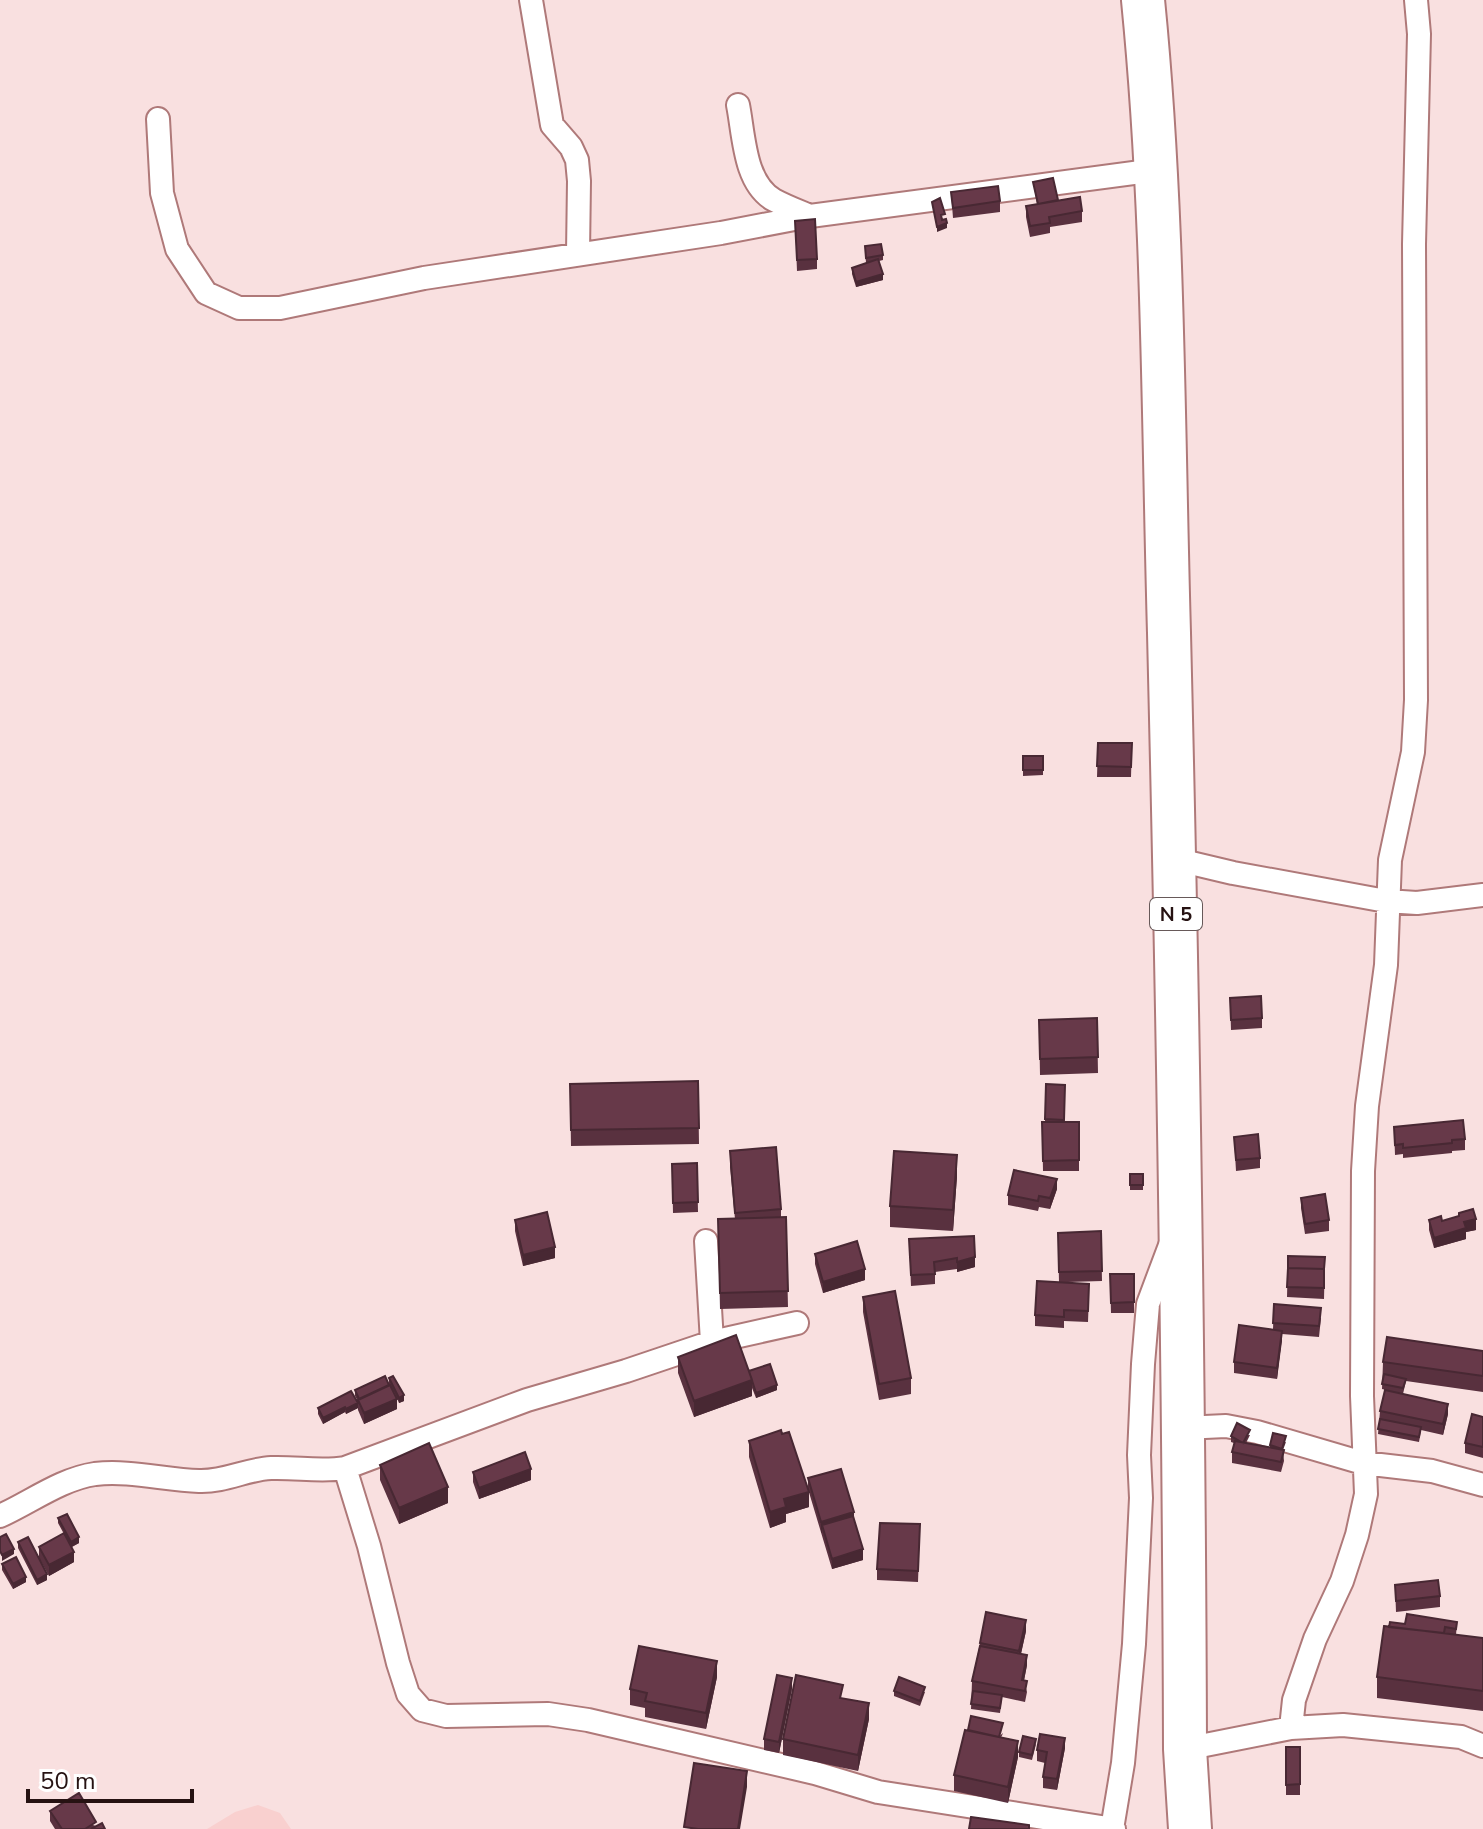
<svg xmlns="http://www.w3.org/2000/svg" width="1483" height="1829" viewBox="0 0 1483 1829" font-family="'Nunito Sans',sans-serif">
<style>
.built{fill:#f9d0cf}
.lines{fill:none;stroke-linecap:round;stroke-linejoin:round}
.street-casing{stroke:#af7979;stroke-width:26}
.highway-casing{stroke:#af7979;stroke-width:46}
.street{stroke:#fff;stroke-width:22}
.highway{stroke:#fff;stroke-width:42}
.wall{fill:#59313f}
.shaded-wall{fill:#482833}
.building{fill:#673949;stroke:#482833;stroke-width:2}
.labels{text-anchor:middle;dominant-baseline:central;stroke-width:8;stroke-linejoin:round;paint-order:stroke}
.shield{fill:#fff;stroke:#675959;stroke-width:2}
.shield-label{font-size:20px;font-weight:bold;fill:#261212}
</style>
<rect width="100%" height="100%" fill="#f9e0e0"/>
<path class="built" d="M258 1805 280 1813 291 1829H207L235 1812Z"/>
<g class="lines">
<g class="street-casing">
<path id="street" d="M531 0 552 125 571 147 577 160 579 181 578 253
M738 105C744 135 744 183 774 200 785 206 798 211 810 216
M158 119 162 193 177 249 206 293 239 308H280L424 278 721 233 810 216 1156 170
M1174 859 1233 873 1386 901 1417 903 1483 895
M706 1241 712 1342
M1183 1428 1226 1426 1257 1432 1363 1463 1432 1471 1483 1485
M345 1468 369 1546 398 1663 408 1694 422 1710 446 1716 548 1714 588 1720 815 1773 878 1792 1114 1829
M0 1516C31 1502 61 1479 95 1474 130 1470 165 1480 199 1481 225 1482 247 1469 271 1468 297 1467 320 1472 345 1468L527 1400 626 1371 712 1342 797 1323
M1291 1728 1294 1700 1315 1639 1342 1581 1357 1535 1366 1494 1362 1396 1363 1171 1367 1106 1386 965 1390 860 1413 752 1416 700 1414 244 1419 34 1416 0
M1185 1749 1291 1728 1343 1725 1461 1737 1483 1746
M1112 1829 1123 1763 1134 1644 1141 1498 1139 1455 1143 1364 1148 1304 1172 1240"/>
</g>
<g class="highway-casing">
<path id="highway" d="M1143 0C1164 210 1163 422 1169 633 1178 1005 1184 1377 1185 1749L1190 1829"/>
</g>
<use href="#street" class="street"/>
<use href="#highway" class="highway"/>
</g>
<path class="wall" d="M1033 182 1058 200 1082 211V222L1050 227V233L1030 237 1026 217V206L1037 204Z
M951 192 1000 201V212L953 218Z
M795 221 817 259V269L797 271Z
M865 246 883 255V260L879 261 883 280 856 287 852 274V268L866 263Z
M1098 743H1132L1131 777H1097Z
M1023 756H1043V775L1023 776Z
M1230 998 1262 1018V1028L1231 1030Z
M1097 1018 1098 1073 1040 1075 1039 1020Z
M698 1081 699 1144 571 1146 570 1084Z
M1046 1084 1065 1085 1064 1122H1079V1171H1043L1042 1122H1045Z
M1394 1127 1465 1139V1150L1452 1151V1153L1403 1158V1154L1395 1155Z
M1234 1137 1260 1158V1168L1236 1171Z
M730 1151 781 1209V1217H786L788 1307 720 1309 718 1219H735L730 1167Z
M697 1163 698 1212 673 1213 672 1164Z
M1130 1174H1143V1190H1130Z
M957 1176 953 1231 890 1227V1206Z
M1057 1189 1050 1209 1039 1207 1038 1211 1008 1205V1195Z
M1301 1198 1329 1220V1231L1305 1234 1301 1208Z
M1459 1213 1476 1230 1466 1232V1239L1434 1248 1429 1230V1220L1442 1221 1459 1216Z
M515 1220 555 1258 523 1266 515 1231Z
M1101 1231 1102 1281 1068 1282 1089 1294 1088 1322 1064 1321V1328L1035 1326V1315L1059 1282 1058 1233Z
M974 1236 975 1267 957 1272V1269L935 1272V1284L911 1286 909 1239Z
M815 1254 865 1280 823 1293 815 1264Z
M1288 1256 1325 1257 1324 1299 1287 1297Z
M1110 1274H1134V1313H1111Z
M863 1297 911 1378V1394L879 1400 863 1312Z
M1274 1304 1321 1318 1319 1337 1282 1334 1277 1379 1234 1373V1362L1273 1329Z
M1483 1351V1392L1406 1381 1403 1394 1382 1389 1383 1362Z
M678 1357 749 1371 777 1390 756 1398 752 1388V1396L694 1417 678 1373Z
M389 1378 404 1401 399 1403 394 1392 397 1409 364 1424 358 1410V1401L355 1396V1390L389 1383Z
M318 1408H358L346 1414 345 1412 323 1424 318 1414Z
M1380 1411 1448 1414 1443 1435 1421 1430 1419 1442 1378 1434Z
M1483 1417V1458L1465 1453V1443Z
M1250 1435 1246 1443 1270 1448V1445L1286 1442 1283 1450 1284 1461 1281 1472 1232 1463V1452L1234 1443 1231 1442V1436Z
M749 1441 809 1507 786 1514V1522L770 1528 749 1457Z
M380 1465 448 1503 399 1524 380 1480Z
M473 1472 531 1480 479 1499 473 1482Z
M808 1478 854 1520 863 1560 832 1569 808 1489Z
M58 1518 79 1543 72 1547 74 1562 49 1576 39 1558V1547L64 1534 58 1523Z
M920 1524 918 1582 877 1580V1569Z
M18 1542 47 1580 37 1585 18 1548Z
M2 1564 26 1582 13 1589 2 1570Z
M1395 1585 1440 1596V1607L1396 1612Z
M1457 1622 1456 1635 1483 1638V1711L1377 1698V1677L1389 1627 1405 1624Z
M1026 1631 1021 1654 1027 1665 1024 1680 1027 1692 1025 1702 1002 1697 1000 1713 971 1709 972 1681 980 1643Z
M717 1677 706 1729 645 1717V1708L630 1705V1689Z
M792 1689 779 1753 764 1750V1739Z
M894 1691 925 1692 920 1706 894 1696Z
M843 1698 869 1719 858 1771 783 1755V1739Z
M1003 1733 1001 1738 1018 1757 1008 1803 954 1791V1775Z
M1036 1744 1032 1760 1019 1757V1752Z
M1286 1747H1300V1795H1286Z
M1065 1748 1057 1790 1043 1788V1777L1045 1763 1037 1761V1750Z
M50 1811 96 1826 105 1829H55L50 1821Z"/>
<path class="shaded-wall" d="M947 223V228L937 232V227Z
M883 274V280L856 287V282Z
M957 1155V1176L953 1231V1210Z
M1057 1179V1189L1050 1209V1198Z
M1476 1219V1230L1466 1232V1239L1434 1248V1238L1464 1222Z
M555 1247V1258L523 1266V1255Z
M975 1257V1267L957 1272V1262Z
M865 1269V1280L823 1293V1282Z
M1282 1331V1341L1277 1379V1368Z
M752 1380V1396L694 1417V1401Z
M777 1385V1390L756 1398V1393Z
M404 1395V1401L399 1403V1398Z
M397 1399V1409L364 1424V1413Z
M358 1403V1408L346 1414V1409Z
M1448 1404V1414L1443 1435V1424Z
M345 1407V1412L323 1424V1418Z
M531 1469V1480L479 1499V1488Z
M448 1487V1503L399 1524V1508Z
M809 1492V1507L786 1514V1522L770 1528V1512L784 1499Z
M854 1512V1523L822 1525V1532L821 1533V1522Z
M79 1537V1543L71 1547V1542Z
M14 1549V1554L2 1561V1555Z
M863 1549V1560L832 1569V1559Z
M74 1552V1562L49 1576V1565Z
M47 1574V1580L37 1585V1580Z
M26 1577V1582L13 1589V1584Z
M1026 1620V1631L1019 1662V1651Z
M1027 1655V1665L1022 1691V1680Z
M717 1661V1677L706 1729V1713Z
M792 1678V1689L779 1753V1742Z
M869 1703V1719L858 1771V1755Z
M1065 1738V1748L1057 1790V1779Z
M1018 1741V1757L1008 1803V1787Z
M747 1771V1787L740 1829H738Z"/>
<path class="building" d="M1053 178 1058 200 1038 204 1033 182Z
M998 186 1000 201 953 208 951 192Z
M1080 197 1082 211 1049 217 1050 223 1030 226 1026 206Z
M940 198 945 214 941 215 942 220 946 219 947 223 937 227 932 202Z
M815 219 817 259 797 260 795 221Z
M881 244 883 255 866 258 865 246Z
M878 259 883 274 856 282 852 268Z
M1098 743H1132L1131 767 1097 766Z
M1023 756H1043V770H1023Z
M1261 996 1262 1018 1231 1020 1230 998Z
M1097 1018 1098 1057 1040 1059 1039 1020Z
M698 1081 699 1128 571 1130 570 1084Z
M1046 1084 1065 1085 1064 1120 1045 1119Z
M1463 1120 1465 1139 1452 1140V1143L1403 1148V1144L1395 1145 1394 1127Z
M1042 1122H1079V1160L1043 1161Z
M1258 1134 1260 1158 1236 1160 1234 1137Z
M776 1147 781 1209 735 1213 730 1151Z
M894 1151 957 1155 953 1210 890 1206Z
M697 1163 698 1202 673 1203 672 1164Z
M1014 1170 1057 1179 1050 1198 1039 1196 1038 1201 1008 1195Z
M1130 1174H1143V1185H1130Z
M1325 1194 1329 1220 1305 1224 1301 1198Z
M1473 1209 1476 1219 1464 1222 1466 1228 1434 1238 1429 1220 1441 1216 1442 1221 1459 1216V1213Z
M547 1212 555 1247 523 1255 515 1220Z
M786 1217 788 1291 720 1293 718 1219Z
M1101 1231 1102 1271 1059 1272 1058 1233Z
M974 1236 975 1257 957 1262V1258L934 1262 935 1274 911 1275 909 1239Z
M857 1241 865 1269 823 1282 815 1254Z
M1288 1256 1325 1257 1324 1269 1288 1268Z
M1288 1268 1324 1269V1288L1287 1287Z
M1110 1274H1134V1302L1111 1303Z
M1037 1281 1089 1284 1088 1311 1064 1310V1317L1035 1315Z
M895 1291 911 1378 879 1384 863 1297Z
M1274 1304 1321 1308 1319 1326 1273 1323Z
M1239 1325 1282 1331 1277 1368 1234 1362Z
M736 1335 752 1380 694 1401 678 1357Z
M1387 1337 1483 1351V1376L1383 1362Z
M770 1364 777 1385 756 1393 749 1371Z
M1384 1374 1406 1379 1403 1388 1382 1384Z
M385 1376 389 1385 359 1399 355 1390Z
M393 1376 404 1395 399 1398 389 1378Z
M390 1385 397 1399 364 1413 358 1400Z
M1385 1390 1448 1404 1443 1424 1380 1411Z
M351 1391 358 1403 346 1409 345 1407 323 1418 318 1408Z
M1472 1414 1483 1417V1447L1465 1443Z
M1380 1419 1421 1427 1419 1437 1378 1429Z
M1237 1423 1250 1430 1243 1443 1231 1436Z
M781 1430 782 1434 789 1432 809 1492 784 1499 786 1507 770 1512 749 1441Z
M1273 1433 1286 1436 1282 1449 1270 1445Z
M1235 1441 1284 1450 1281 1462 1232 1452Z
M429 1443 448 1487 399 1508 380 1465Z
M525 1452 531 1469 479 1488 473 1472Z
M841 1469 854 1512 821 1522 808 1478Z
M67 1514 79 1537 71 1542 58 1518Z
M853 1516 863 1549 832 1559 822 1525Z
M880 1523 920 1524 918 1571 877 1569Z
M64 1533 74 1552 49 1565 39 1547Z
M6 1534 14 1549 2 1555 0 1551V1537Z
M28 1537 47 1574 37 1580 18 1542Z
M16 1557 26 1577 13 1584 2 1564Z
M1438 1580 1440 1596 1396 1601 1395 1585Z
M986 1612 1026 1620 1019 1651 980 1643Z
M1407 1614 1457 1622 1456 1629 1445 1627 1444 1633 1389 1627 1390 1622 1405 1624Z
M1384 1626 1483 1638V1691L1377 1677Z
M639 1646 717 1661 706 1713 645 1701 647 1693 630 1689Z
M980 1646 1027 1655 1022 1680 1027 1681 1025 1691 972 1681Z
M777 1675 792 1678 779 1742 764 1739Z
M796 1675 843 1685 840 1698 869 1703 858 1755 783 1739Z
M899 1677 925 1687 920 1701 894 1691Z
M973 1691 1002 1695 1000 1708 971 1704Z
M971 1716 1003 1723 999 1737 968 1730Z
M965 1730 1018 1741 1008 1787 954 1775Z
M1040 1734 1065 1738 1057 1779 1043 1777 1047 1752 1037 1750Z
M1023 1736 1036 1739 1032 1755 1019 1752Z
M1286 1747H1300V1784L1286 1785Z
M694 1763 747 1771 738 1829H698L684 1827Z
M79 1793 96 1822 85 1829H62L50 1811Z
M971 1817 1029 1825V1829H969Z
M102 1823 105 1829H91Z"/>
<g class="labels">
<rect class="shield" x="1150" y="898" width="52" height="32" rx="6"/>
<g class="shield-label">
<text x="1176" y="914">N 5</text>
</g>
</g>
<path d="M28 1789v12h164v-12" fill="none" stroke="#261212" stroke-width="4"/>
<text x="40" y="1789" font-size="24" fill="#261212" stroke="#ffffff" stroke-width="6" paint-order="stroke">50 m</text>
</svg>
